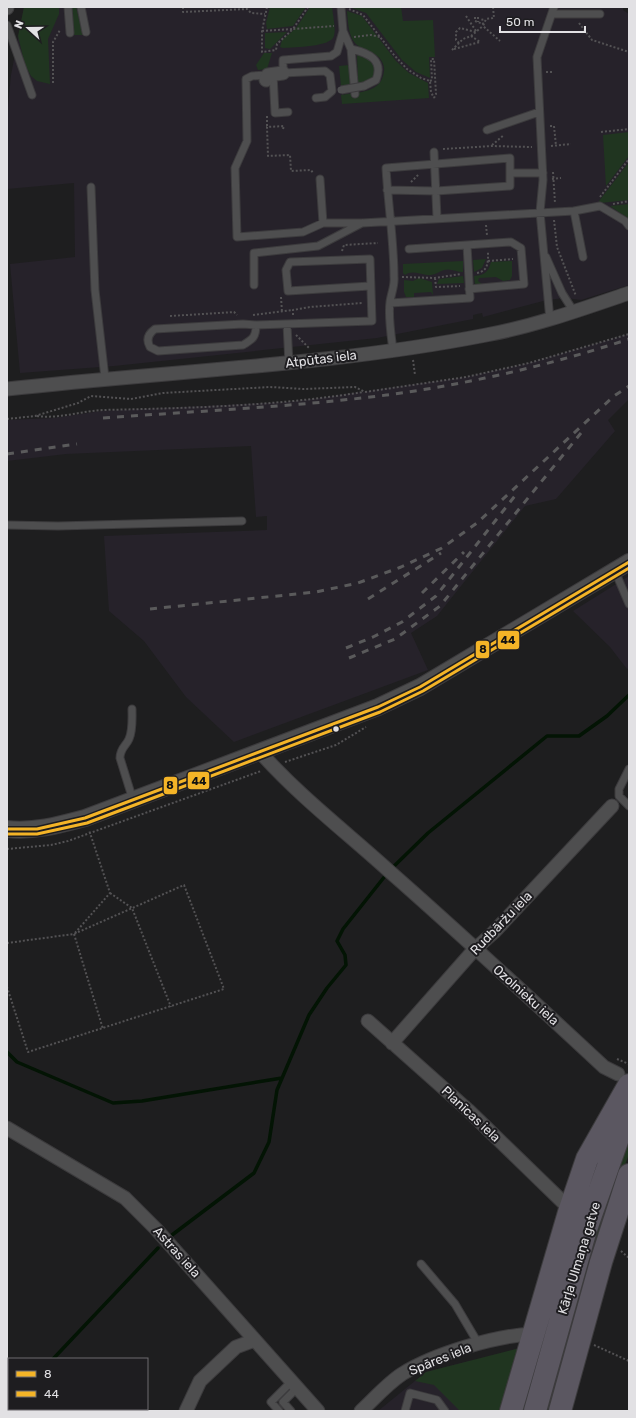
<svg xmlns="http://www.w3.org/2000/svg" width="636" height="1418" viewBox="0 0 636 1418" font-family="Rubik,sans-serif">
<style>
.built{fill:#26222a}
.green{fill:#203520}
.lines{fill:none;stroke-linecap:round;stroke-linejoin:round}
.stream{stroke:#031404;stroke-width:3.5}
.service-casing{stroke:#3c3b3d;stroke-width:9}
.minor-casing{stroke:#3c3b3d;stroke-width:15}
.tertiary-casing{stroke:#3c3b3d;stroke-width:18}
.trunk-casing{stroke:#3c3b3d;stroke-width:24}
.path{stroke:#535254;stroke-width:2;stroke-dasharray:2 2;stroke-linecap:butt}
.service{stroke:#4e4e4f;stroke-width:7}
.minor{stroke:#4e4e4f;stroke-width:13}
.tertiary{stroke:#4e4e4f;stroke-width:16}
.trunk{stroke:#5b5761;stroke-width:22}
.rail{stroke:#5a5a5b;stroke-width:3;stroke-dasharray:7 7;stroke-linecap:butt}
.service-bridge-casing{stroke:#3c3b3d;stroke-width:9;stroke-linecap:butt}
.service-bridge{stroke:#4e4e4f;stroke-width:7}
.bus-1-casing{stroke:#1e1d20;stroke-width:6}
.bus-2-casing{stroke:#1e1d20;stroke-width:6}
.bus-1{stroke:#f4b427;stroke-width:3}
.bus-2{stroke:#f4b427;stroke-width:3}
.bus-dot{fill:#e2e1e4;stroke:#1e1d20;stroke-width:1.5}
.labels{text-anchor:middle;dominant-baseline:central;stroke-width:4;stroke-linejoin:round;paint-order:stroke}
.street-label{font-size:13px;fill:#e2e1e4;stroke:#1e1d20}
.line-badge{stroke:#1e1d20;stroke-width:1.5}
.pale-badge-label{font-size:11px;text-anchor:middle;font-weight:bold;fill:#111}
</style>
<rect width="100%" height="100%" fill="#1e1e1f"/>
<path class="built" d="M24 7H623V10L629 14V285L581 300 565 298 547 300 483 317 482 313 473 315V319L377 338 114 366 20 373 10 264 75 257 74 183 7 189V117L11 75Z
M629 334V399L608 420 615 431 556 499 525 506 437 616 411 633 428 670 234 742 186 697 144 641 109 611 104 536 267 530V516L256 517 251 446 66 454 7 461V420L53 418 101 411 287 402 319 398 466 377 529 363Z
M629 576V668L627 669 610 647 573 611Z
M469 1361 496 1411H378L426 1372Z"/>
<path class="green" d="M24 7H59V14L48 39 50 84 37 81 31 76 25 65 18 36Z
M71 7H76L83 35H73Z
M270 7H306L293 26 267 29 266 23Z
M310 7H332C333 16 336 28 334 36 331 47 295 47 283 48L280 47 282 40 296 28Z
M349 7H401L403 21 433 20 435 57H429L430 78 416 72 402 60 366 13Z
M347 11 362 16 396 61 409 73 428 83 429 98 342 104 341 95C359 92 382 93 384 71 385 65 381 58 376 55 370 51 360 49 355 43 348 35 348 21 347 11Z
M287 32 270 49 265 48V33Z
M264 53H272L267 69 258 70 256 65Z
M357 55 368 59 375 67V75L368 81 358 83Z
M349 65 351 84 341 86 339 66Z
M629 132V156L606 186 603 135Z
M629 162V200L600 203 599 201Z
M629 204V219L610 206Z
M486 259 482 268 474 272 473 260Z
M463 261V272C456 272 451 268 444 270 438 272 434 276 427 275 419 274 412 270 405 275L403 273V264Z
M512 261V276L510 280 503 281 496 277 479 278 478 281 482 284 475 285 474 276C484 275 488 273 491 262Z
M463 276 464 283 437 284 439 279Z
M419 278 432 282 433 295 431 292 414 293V297H406L404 292V280L413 281Z
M629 1126V1154L613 1197 552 1411H543L579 1283Z
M520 1348 503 1411H460L434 1385 415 1381 426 1372Z"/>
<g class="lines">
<path class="stream" d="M7 1052 17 1062 113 1103 142 1101 282 1078
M172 1235 254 1173 269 1142 277 1090 309 1015 327 988 346 965 345 955 337 941 343 929 389 871 428 833 547 736H579L607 716 629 695
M53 1359 158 1248
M7 1389 9 1387"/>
<g class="service-casing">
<path id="service" d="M68 7 70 33
M81 7 86 32
M341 7 343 31 351 49 355 94
M552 14H600
M7 25 32 95
M351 49C369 53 384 60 376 80L364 86
M273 74 275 113 288 112
M268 75 252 76 246 79 247 141 235 168 237 237 303 232 323 223H362L574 211 600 206 625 221 629 226
M316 98 325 97 332 91 330 75 325 71 283 73V60L331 56 337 52 343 31
M487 130 539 112
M434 152 437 218
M510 173H543
M320 179 323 223
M91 187 95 290 105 378
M387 190 436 191 510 186V158L386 168C388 204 394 241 394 277 395 285 391 294 390 302 388 316 391 335 393 350
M574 211 583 257
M409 249 511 242 521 248 524 284 469 289
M546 257 562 293 574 312
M254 285V253L318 246 362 223
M390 303 470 298 467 245
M550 320 540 212 543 180 537 57 554 7
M287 324 289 364
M256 325C256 337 253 339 243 345L158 351 150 347C146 340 148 334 155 329L243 324 256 325 372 321 370 259 290 262 286 270 288 291 370 286
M7 525 58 526 242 521
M615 571 629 604
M132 709C132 718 133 730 129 739 126 746 120 748 120 758L133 800
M629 769 619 789V796L629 806
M421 1264 455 1304 478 1343
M279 1411 271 1402 291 1382
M291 1411 283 1402 297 1388
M405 1411 410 1393 437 1400 445 1411"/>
</g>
<g class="minor-casing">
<path id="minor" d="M7 8V7
M266 80 268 75 283 73
M7 389C167 371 328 366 486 335 535 326 582 309 629 293
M260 752C299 796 346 832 389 871 462 935 533 1001 604 1067L618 1074
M368 1021 468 1110 570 1209
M392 1043 474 950 494 932 612 806
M7 1128 125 1198 156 1229 318 1411
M113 1409 115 1411
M186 1411 200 1381 236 1347 255 1340
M361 1411C374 1399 387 1384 402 1374 434 1354 494 1336 532 1334"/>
</g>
<g class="tertiary-casing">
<path id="tertiary" d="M7 829C34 832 59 825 85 818L378 707 420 687 629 562"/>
</g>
<g class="trunk-casing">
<path id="trunk" d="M511 1411 570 1209 587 1159 629 1085
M535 1411 586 1229 629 1107
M560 1411 601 1262 629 1175"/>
</g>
<path class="path" d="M183 7V12L247 9 251 13 265 14
M267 7 262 31V52L276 50 277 44 293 29 334 26
M493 7 494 18 486 19 483 26 500 41
M349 9 363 15 394 55 407 69 421 78 430 81 431 92 434 98
M466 16 476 31
M475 17V21L483 24 482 17
M478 17V22
M579 23 592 40 629 52
M262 31 293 29 308 7
M471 36 483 26
M354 37 371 35 380 37
M459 43 456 40V32L460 28 476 32
M454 49 480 42
M452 50 463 39 471 36 480 42
M546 72H554
M430 81 432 80 431 59H434L436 94 434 98
M53 83V42L60 30
M267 116V127
M550 126H554L556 146
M283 129 284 126 267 127 268 156 290 155 291 171 311 170 313 173
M601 132 629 129
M492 145 504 135
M551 146 571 144
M443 149 491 146 532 147
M553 172 555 203
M552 179 561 178
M411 182 419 174
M600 197 629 159
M613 204 629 201
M554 220 557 247 576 296
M486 225 487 235
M342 251 344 245 378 243
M488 261 513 259
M477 273C489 271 488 261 488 251
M402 277 435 278 461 274
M435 278 436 287 460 286
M281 297 282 312
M253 315 293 310
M293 315V310L310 307 362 303
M170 316 234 312 237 315
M296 335 310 349
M413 360 415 375
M37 416C60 419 81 411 103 410 190 408 278 406 363 392
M7 419 35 416 78 403 91 396 131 399 163 393 270 387 304 389 355 387 365 392 466 377 529 363 629 334
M285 762 336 745 366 727
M7 849 51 845 68 841 261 771
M110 893 132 908 171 1007
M75 933 110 893 89 830
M74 934 103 1029
M7 943 74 934 184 885 224 989 28 1052 7 987
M617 1059 629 1064
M621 1251 629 1258
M594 1345 629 1361"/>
<use href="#service" class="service"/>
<use href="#minor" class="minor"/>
<use href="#tertiary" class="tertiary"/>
<use href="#trunk" class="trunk"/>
<path class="rail" d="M103 418C198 411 293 407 387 395 469 384 551 365 629 339
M7 454 77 444
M422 593 464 552
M368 599 441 553
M150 609 316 592 358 583 401 567 442 548 477 523 614 396 629 386
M346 648 373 637 402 622 436 596 518 492
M349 658 395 639 440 606 581 433"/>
<g class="service-bridge-casing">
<path id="service-bridge" d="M341 90 364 86"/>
</g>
<use href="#service-bridge" class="service-bridge"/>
<g class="bus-1-casing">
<path id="bus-1" d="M7 829H37L85 818 378 707 420 687 629 562"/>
</g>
<g class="bus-2-casing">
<path id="bus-2" d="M7 834H37L87 823 380 712 423 691 629 568"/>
</g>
<use href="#bus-1" class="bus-1"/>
<use href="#bus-2" class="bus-2"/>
</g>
<circle class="bus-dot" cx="336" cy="729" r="3.5"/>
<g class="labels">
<g class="street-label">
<text transform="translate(321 359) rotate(-7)">Atpūtas iela</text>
<text transform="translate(501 923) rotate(-46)">Rudbāržu iela</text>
<text transform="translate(526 995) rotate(42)">Ozolnieku iela</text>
<text transform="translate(471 1114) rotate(43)">Planīcas iela</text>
<text transform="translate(177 1252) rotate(48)">Astras iela</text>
<text transform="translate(579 1258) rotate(-73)">Kārļa Ulmaņa gatve</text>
<text transform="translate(440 1359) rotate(-22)">Spāres iela</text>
</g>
</g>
<g class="line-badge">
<rect x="497" y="630" width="23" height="20" rx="4" fill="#f4b427"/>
<rect x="475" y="640" width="15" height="19" rx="4" fill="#f4b427"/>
<rect x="187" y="771" width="23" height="19" rx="4" fill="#f4b427"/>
<rect x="163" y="776" width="15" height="19" rx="4" fill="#f4b427"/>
</g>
<g class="pale-badge-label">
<text x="508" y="644">44</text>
<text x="483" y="653">8</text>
<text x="199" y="785">44</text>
<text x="170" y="789">8</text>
</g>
<rect width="636" height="1418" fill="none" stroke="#e2e1e4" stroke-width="16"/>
<rect x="8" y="1358" width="140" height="52" fill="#1e1d20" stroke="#6c6b6e"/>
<rect x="16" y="1371" width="20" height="6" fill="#f4b427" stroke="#6c6b6e"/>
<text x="44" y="1378" font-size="12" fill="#e2e1e4">8</text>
<rect x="16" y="1391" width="20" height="6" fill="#f4b427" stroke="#6c6b6e"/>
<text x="44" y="1398" font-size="12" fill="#e2e1e4">44</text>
<g transform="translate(28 28) rotate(291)" stroke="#1e1d20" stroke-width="3" paint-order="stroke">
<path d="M0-3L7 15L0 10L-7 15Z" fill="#e2e1e4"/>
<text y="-6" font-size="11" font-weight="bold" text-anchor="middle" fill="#e2e1e4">N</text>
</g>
<path d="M500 26v6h85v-6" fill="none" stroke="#e2e1e4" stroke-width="2"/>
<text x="506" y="26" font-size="12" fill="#e2e1e4" stroke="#1e1d20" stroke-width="3" paint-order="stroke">50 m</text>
</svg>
